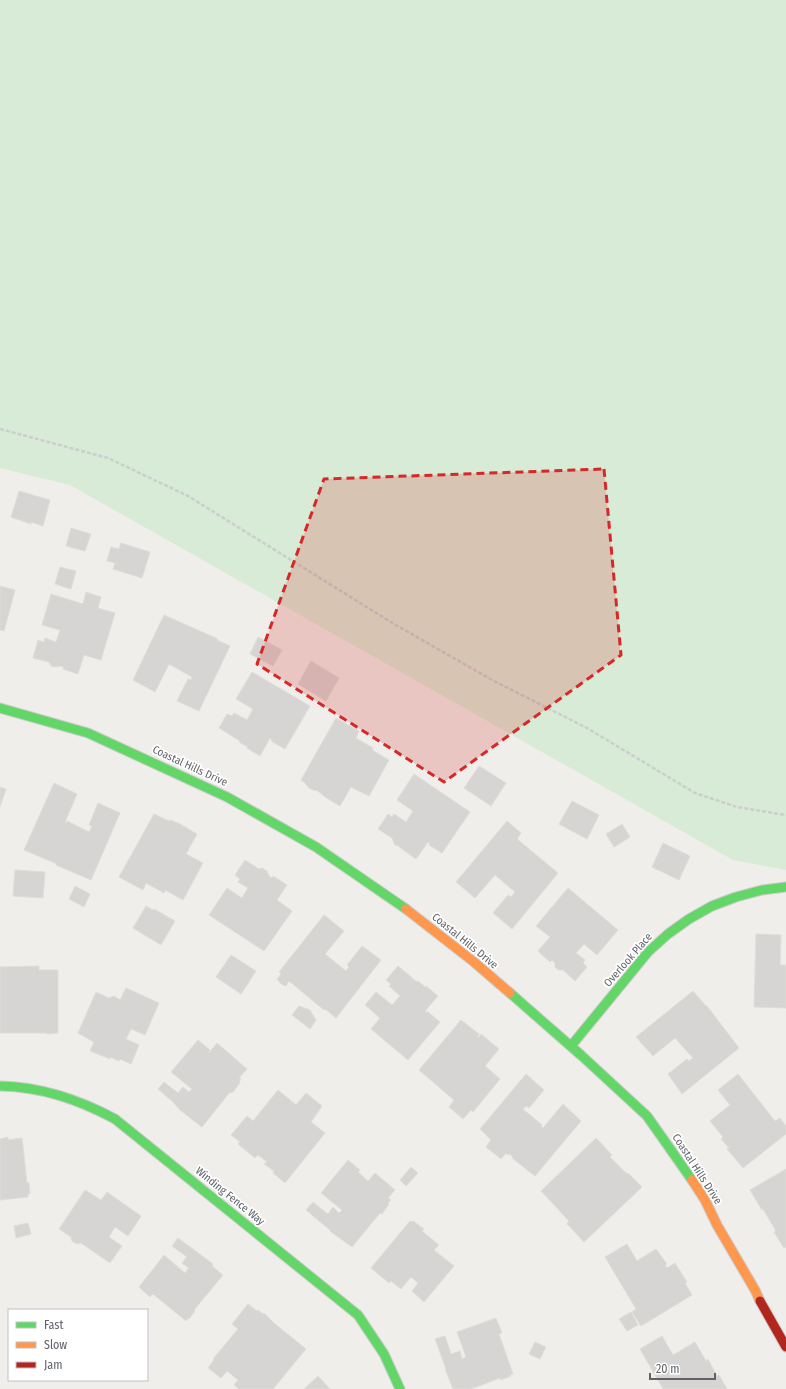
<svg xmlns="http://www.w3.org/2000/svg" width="786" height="1389" viewBox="0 0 786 1389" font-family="'Fira Sans Condensed',sans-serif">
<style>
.green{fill:#d8ebd6}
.building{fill:#d6d5d3;stroke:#deddd9}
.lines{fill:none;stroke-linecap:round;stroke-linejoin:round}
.fast-casing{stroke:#cacacb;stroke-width:11}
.slow-casing{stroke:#cacacb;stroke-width:11}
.jam-casing{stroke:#cacacb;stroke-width:11}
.path{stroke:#cacfcc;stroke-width:2.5;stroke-dasharray:4 2;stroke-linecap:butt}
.fast{stroke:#63d668;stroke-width:9}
.slow{stroke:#ff974d;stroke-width:9}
.jam{stroke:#b3261e;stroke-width:9}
.marked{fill:#d62828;fill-opacity:0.2;stroke:#d62828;stroke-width:3;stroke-dasharray:8 5;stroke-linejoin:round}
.labels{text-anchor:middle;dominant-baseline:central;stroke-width:3.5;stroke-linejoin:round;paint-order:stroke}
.street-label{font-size:11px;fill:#5f6368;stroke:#fff}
</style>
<rect width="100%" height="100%" fill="#efeeea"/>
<path class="green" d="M0 0H786V870L733 860 70 485 0 468Z"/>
<path class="building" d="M19 491 50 500 43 526 31 522V524L11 517Z
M71 528 91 534 85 551 66 546Z
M121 543 150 552 142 578 113 569 115 563 107 561 111 547 119 549Z
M60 567 76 571 71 589 55 584Z
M0 586 15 590 4 631 0 630Z
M86 592 101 597 98 608 115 613 101 660 84 655 78 674 63 669 64 667 60 666 56 667 51 666 49 662 33 658 38 640 44 642 45 638 56 642 60 630 42 625 51 594 83 604Z
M164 615 218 639 217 640 230 646 199 711 177 701 188 679 191 680 192 677 169 664 155 692 133 680Z
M258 637 282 650 273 666 250 654Z
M311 661 339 678 326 701 298 684Z
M252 672 310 706 285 749 271 741 272 740 270 738 260 756 247 748 248 747 239 742 240 741 219 728 227 714 232 716 234 713 247 720 253 709 236 699Z
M336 718 359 731 356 738 373 748 372 750 389 760 369 796 351 787 340 806 325 797 318 791 313 790 309 788 305 783 301 780Z
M479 766 506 783 491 806 464 788Z
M414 774 470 812 442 853 429 845 430 843 428 842 416 859 398 846 395 845 392 838 378 829 388 814 392 817 394 814 406 822 413 811 397 800Z
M54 783 77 794 65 822 67 823V821L89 832 92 826 89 825 98 803 120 813 91 880 56 865 57 864 24 850Z
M0 787 6 789 0 807Z
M572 801 599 815 587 839 559 824Z
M154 814 169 821 170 820 178 823 197 834 186 854 203 863 183 900 165 890 164 893 146 883 143 890 119 877Z
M507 821 521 833 517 839 558 873 512 929 493 913 508 895 511 897 515 892 495 875 475 898 456 882Z
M622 824 630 837 614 847 606 834Z
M663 843 690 856 679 880 652 867Z
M245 860 259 869 262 868 267 871 269 876 272 878 273 876 287 885 277 900 292 911 264 951 209 915 227 888 242 898 248 888 238 882 240 879 235 875Z
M15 870 45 872 43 898 13 896Z
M75 886 90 894 84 907 69 899Z
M568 888 618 930 597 955 584 944 576 953 585 960 583 963 587 967 575 981 563 970H558L555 967V963L552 960 550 962 538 951 550 937 536 926Z
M146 906 153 910 154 909 175 921 161 945 133 928Z
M324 915 344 931 325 954 346 971 349 967 347 965 362 946 381 960 336 1018 325 1009 324 1010 289 981 286 986 281 984 277 979 281 974 279 972Z
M756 934 781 935 780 965H786V1008L754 1007Z
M231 955 256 971 241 994 216 977Z
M39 966V970H58V1033L48 1034 46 1033H0V967Z
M398 966 417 982 418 981 425 987 426 986 438 996 425 1011 427 1013V1011L440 1022 408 1060 371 1029 380 1018 365 1005 376 992 392 1005 400 996 389 986 391 984 386 980Z
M126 988 159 1003 145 1035 131 1029 126 1039 139 1045 131 1064 120 1059 119 1061 110 1057V1059L90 1051 94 1042 78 1033 96 992 109 998 114 996 120 1000Z
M693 991 706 1006H707L739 1048 682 1094 668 1074 687 1059 689 1061 693 1058 675 1038 653 1056 636 1037Z
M299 1006 310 1010 316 1020 310 1029 292 1015Z
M461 1020 479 1034 477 1037 478 1038 481 1034 499 1049 485 1066 500 1079 473 1112 471 1110 463 1119 449 1107 454 1100 419 1070Z
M198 1040 210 1050 208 1053H209L217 1043 247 1069 239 1078 241 1079 239 1082 240 1083 232 1093 230 1092 202 1127 180 1110 172 1101 158 1089 164 1082 178 1093 183 1087 189 1092 192 1089 171 1072Z
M526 1074 544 1090 529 1108 526 1106 523 1109 542 1125 541 1126 543 1128 563 1104 581 1121 535 1176 512 1158 513 1157 509 1154 508 1155 506 1153 501 1159 486 1147 491 1140 480 1129Z
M738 1074 775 1121 780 1118 786 1126V1134L743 1168 727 1149 729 1148 721 1139 723 1137 710 1121 730 1105 718 1090Z
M278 1090 296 1105 306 1093 322 1106 311 1122 325 1133 285 1183 273 1173 274 1171 264 1164 267 1162 258 1155 255 1158 238 1144 240 1142 231 1135 247 1116 253 1121Z
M8 1137V1140L22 1138 27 1183H29L30 1194H28V1197L0 1200V1139Z
M596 1138 612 1155 610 1157 627 1174 628 1173 642 1187 584 1242 567 1224 569 1221 541 1191Z
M348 1160 360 1170 358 1172 368 1181 375 1173 395 1190 388 1198 391 1200 388 1203 389 1204 382 1214 380 1213 352 1247 330 1231V1230L306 1210 313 1202 328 1214 333 1207 339 1213 342 1210 321 1193Z
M411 1167 418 1173 406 1186 400 1180Z
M786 1169V1247L784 1248 774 1232 776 1231 763 1209 762 1210 750 1190Z
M85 1190 101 1200 107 1192 141 1216 128 1236 115 1227 109 1237 122 1246 110 1263 81 1243 77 1244 72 1241 71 1237 59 1229Z
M410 1221 412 1222 413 1221 424 1229 422 1231 439 1245 434 1250 454 1266 424 1302 412 1291 418 1283 411 1277 401 1289 391 1281 389 1283 371 1268Z
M28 1223 31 1234 16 1238 14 1226Z
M178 1238 213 1264 212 1266 223 1275 194 1310 195 1311 189 1319 188 1318 186 1321 153 1294 150 1297 139 1287 164 1255 185 1273 189 1268 182 1263 187 1257 172 1246Z
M627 1244 637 1261 656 1249 667 1264 665 1265 667 1268 675 1263 687 1282 685 1283 692 1295 641 1326 632 1312 636 1309 605 1257Z
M248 1304 257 1311 258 1310 263 1314 264 1313 275 1324 306 1349 273 1389H239L234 1385 238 1380 227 1371 221 1378 208 1368 214 1360 213 1359 238 1329 232 1324Z
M631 1312 638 1325 627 1331 619 1319Z
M496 1318 502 1333 499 1334 513 1374 510 1375 511 1376 501 1380 500 1378 471 1389H453L445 1369H446L435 1339 445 1336 451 1354 460 1351 462 1359 466 1357 457 1332Z
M662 1336 673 1355 695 1342 706 1361 708 1359 717 1376 719 1375 727 1389H663L640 1349Z
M535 1342 546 1347 540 1359 529 1354Z
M318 1376 330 1389H304Z"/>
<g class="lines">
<g class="fast-casing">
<path id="fast" d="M0 708 88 733 227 797 316 847 406 909
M510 993 582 1056 647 1116 692 1180
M571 1046 648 952 668 934 689 919 712 906 736 897 762 890 786 887
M0 1086C42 1087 78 1099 115 1119L358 1315 384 1354 400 1389"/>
</g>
<g class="slow-casing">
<path id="slow" d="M406 909 474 962 510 993
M692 1180 705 1200 717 1225 755 1290 760 1301"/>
</g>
<g class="jam-casing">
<path id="jam" d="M760 1301 786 1347"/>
</g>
<path class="path" d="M0 429 108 458 188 496 394 624 494 681 587 728 695 793 737 807 786 815"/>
<use href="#fast" class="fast"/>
<use href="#slow" class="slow"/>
<use href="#jam" class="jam"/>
</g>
<path class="marked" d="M604 469 621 655 444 782 257 664 324 479Z"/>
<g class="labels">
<g class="street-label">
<text transform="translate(190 766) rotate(25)">Coastal Hills Drive</text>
<text transform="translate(465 941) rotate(39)">Coastal Hills Drive</text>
<text transform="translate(628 960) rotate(-49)">Overlook Place</text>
<text transform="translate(697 1169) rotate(57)">Coastal Hills Drive</text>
<text transform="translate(230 1196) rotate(39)">Winding Fence Way</text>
</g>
</g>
<rect x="8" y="1309" width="140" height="72" fill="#ffffff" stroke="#bfc1c3"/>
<rect x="16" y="1322" width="20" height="6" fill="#63d668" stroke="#bfc1c3"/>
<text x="44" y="1329" font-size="12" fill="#5f6368">Fast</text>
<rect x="16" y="1342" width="20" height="6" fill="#ff974d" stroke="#bfc1c3"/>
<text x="44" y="1349" font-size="12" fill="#5f6368">Slow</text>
<rect x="16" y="1362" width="20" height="6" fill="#b3261e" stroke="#bfc1c3"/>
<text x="44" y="1369" font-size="12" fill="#5f6368">Jam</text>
<path d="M650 1373v6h65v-6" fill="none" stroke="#5f6368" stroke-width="2"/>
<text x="656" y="1373" font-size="12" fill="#5f6368" stroke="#ffffff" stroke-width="3" paint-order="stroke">20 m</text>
</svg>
